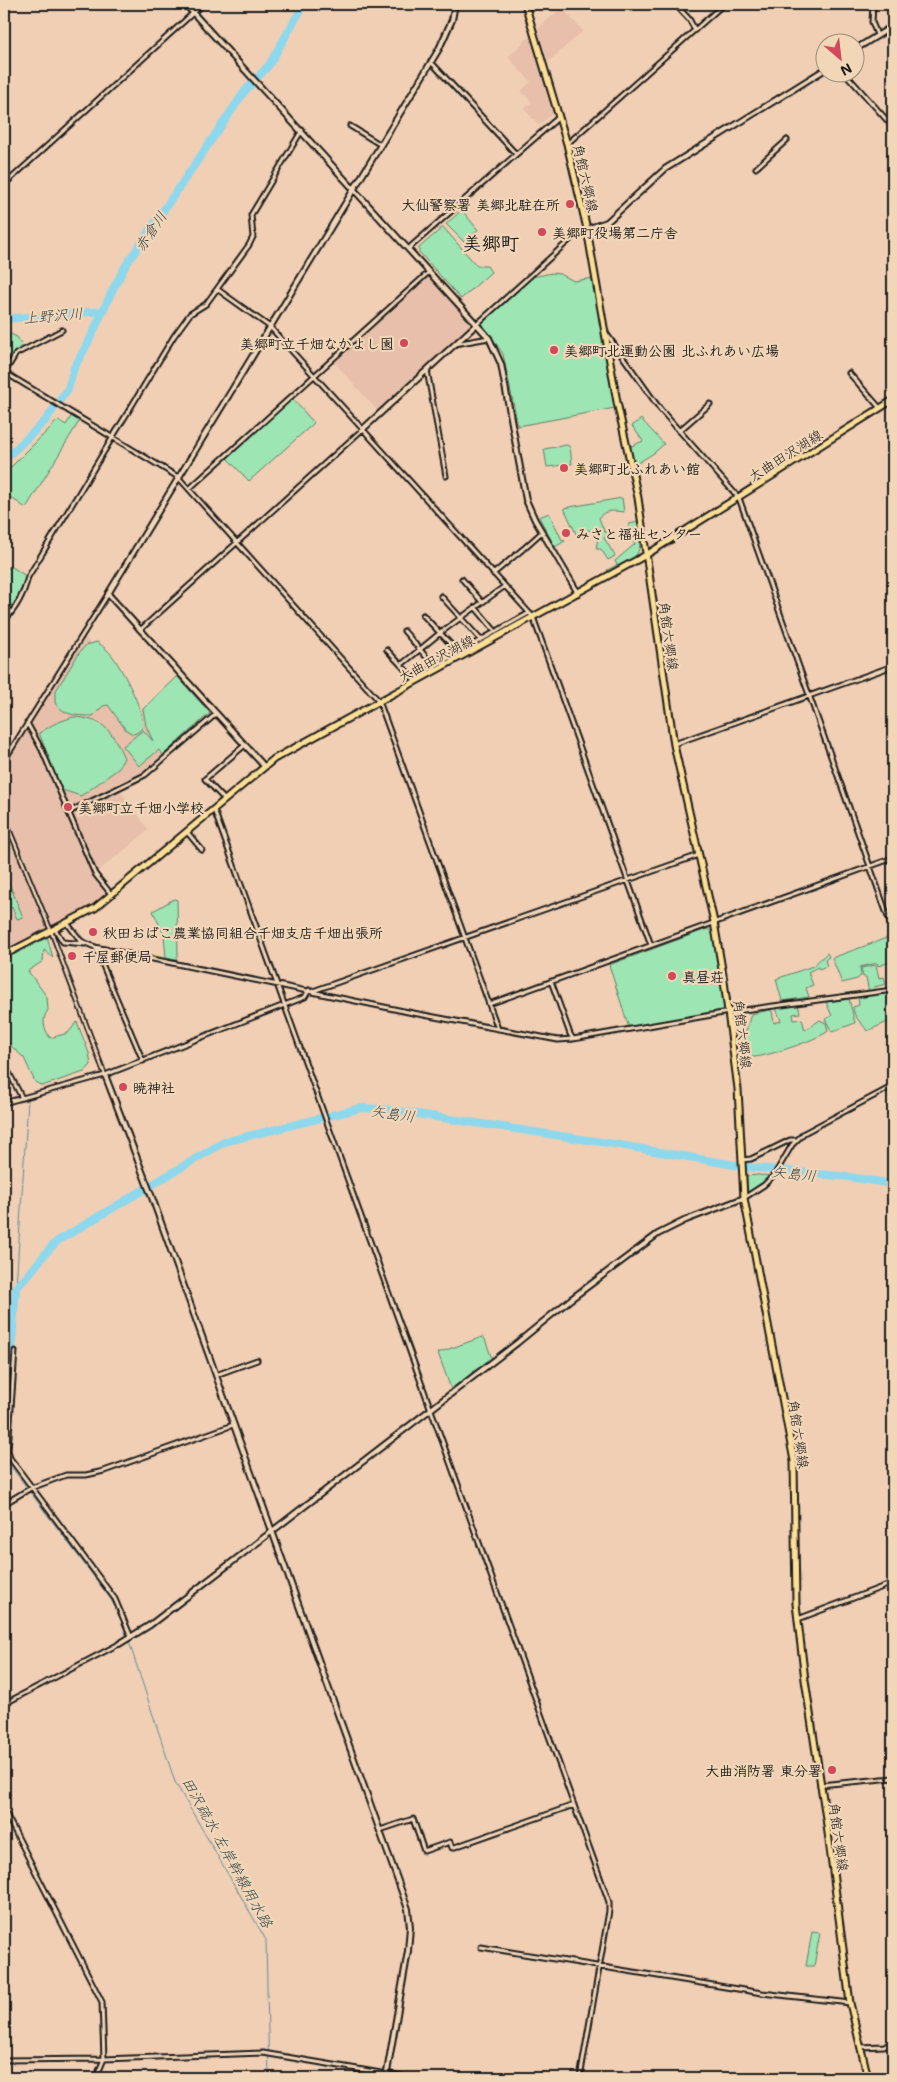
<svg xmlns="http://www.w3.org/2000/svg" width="897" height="2082" viewBox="0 0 897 2082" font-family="Mali,'Klee One',sans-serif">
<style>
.built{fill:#e7bfaa}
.green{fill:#9de5b3;stroke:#5c8068}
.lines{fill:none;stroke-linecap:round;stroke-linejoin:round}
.stream{stroke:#608d99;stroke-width:1}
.river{stroke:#8dd8ed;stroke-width:8}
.pedestrian-casing{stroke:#1c1c1c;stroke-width:6}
.minor-casing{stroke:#1c1c1c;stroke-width:7}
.tertiary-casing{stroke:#1c1c1c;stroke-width:8}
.primary-casing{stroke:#1c1c1c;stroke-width:9}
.pedestrian{stroke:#f2d6b8;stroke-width:2.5}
.minor{stroke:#f2d6b8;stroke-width:3}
.tertiary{stroke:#f2d6b8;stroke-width:4}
.primary{stroke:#fcde96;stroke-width:5}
.poi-dot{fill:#d1495b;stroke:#f2d6b8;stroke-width:2}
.labels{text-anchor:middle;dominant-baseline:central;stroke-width:4.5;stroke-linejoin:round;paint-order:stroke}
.street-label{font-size:14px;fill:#1c1c1c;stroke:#f2d6b8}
.poi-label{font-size:14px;font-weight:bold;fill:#1c1c1c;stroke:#f2d6b8;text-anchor:start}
.water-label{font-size:15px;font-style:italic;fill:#384b50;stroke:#f2d6b8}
.district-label{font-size:19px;font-weight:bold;fill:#1c1c1c;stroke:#f2d6b8}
</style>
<rect width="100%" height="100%" fill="#f1cfb4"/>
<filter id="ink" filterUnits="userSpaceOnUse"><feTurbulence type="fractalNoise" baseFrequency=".02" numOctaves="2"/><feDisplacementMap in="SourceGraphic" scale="10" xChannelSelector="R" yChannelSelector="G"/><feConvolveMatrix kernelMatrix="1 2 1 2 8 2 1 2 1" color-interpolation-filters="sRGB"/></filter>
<g filter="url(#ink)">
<path class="built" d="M562 8 583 31 548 62 537 29Z
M531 35 555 112 539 125 524 109 532 102 521 91 531 82 508 57Z
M429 274 474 325 378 411 333 361Z
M85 637 143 710 180 674 210 713 142 773 115 784 149 830 93 875 105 894 103 899 4 951V768Z"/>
<path class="green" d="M462 210 478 230 464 242 446 224Z
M443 227 477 266H487L491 272 461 299 419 252V248Z
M552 273 560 274 574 281 593 278 615 408 518 426 503 354 482 323 532 277Z
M4 331 17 337 22 345 6 363H4Z
M291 397 314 423 249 481 225 456Z
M72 415 80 420 26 508 4 493V474L58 420 66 425Z
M641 419 664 444 654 453 633 466 629 447 643 441 632 426Z
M567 445 570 447 572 464 547 467 544 449Z
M622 498 624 512C615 511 604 509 599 518L604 531 609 535 604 538 615 556 608 560 601 549H596L599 533 588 530 586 538 577 536 564 508Z
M549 513 562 540 565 541 555 547 539 517Z
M638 522C644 557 638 556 609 573L607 570 617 565 615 561 635 544 625 531 629 529V524Z
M12 567 26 576 23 589 12 610 4 602V569Z
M97 642C103 646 110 652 114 658 122 670 147 715 142 728 140 732 136 733 133 734L126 730 108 705 103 706 93 716C78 716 65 716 55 703V692L79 653 86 645Z
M177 676 210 713 163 755 159 750 139 766 123 746 143 730 153 741 146 726 143 709Z
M73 717C105 719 112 731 124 758L118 769 81 796 62 790 39 733 56 723Z
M4 871 23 917 17 919 12 907 4 915V909L8 901 4 888Z
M174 899 177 900 178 956 176 960 166 958 164 935 153 911Z
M707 929 713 932 727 1009 629 1028 609 965Z
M47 936 53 958 44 950 43 961 28 971 47 997 48 1010C41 1020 44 1028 50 1038L68 1033 77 1022 89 1053 91 1065 84 1072 42 1086 35 1082 24 1058 10 1045 4 1031V958Z
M892 936 893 961 878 966 877 963 860 967 861 976 857 979 842 983 832 958Z
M827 953 829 957 825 960 827 966 819 969 818 967 808 972 813 985 806 988 809 997 782 1001 776 979 813 966Z
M876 965 879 978 884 977 886 984 874 987 875 991 869 993 866 977H863L861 968Z
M892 993 893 1005 886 1008 890 1021 867 1031C861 1021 854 1019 853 1007L859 1005 858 997Z
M849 999 855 1023 832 1032 825 1019 832 1016 826 1002Z
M798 1004 800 1013 793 1014 794 1020 802 1019 805 1030 820 1020 826 1023 828 1030 827 1032C813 1041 771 1055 755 1057 749 1057 744 1055 740 1052L739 1044 746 1031 751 1014 770 1010 772 1011 774 1023 781 1021 776 1008Z
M758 1175 771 1176 763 1184 749 1192 747 1190V1176Z
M482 1337 485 1339 492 1359 451 1389 438 1353Z
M812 1932 820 1933 814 1966H806Z"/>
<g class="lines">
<path class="stream" d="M16 1287 28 1100
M11 1355 5 1453 9 1464 110 1598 120 1616 127 1637
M129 1642 175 1782 266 1940 269 2078"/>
<path class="river" d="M4 319 103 311
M4 460 45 421 68 389 74 368 91 337 113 289 126 265 245 91 269 65 304 4
M4 1354 11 1355 16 1287C33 1274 42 1253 59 1240L224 1142 361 1108 384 1109 614 1144 746 1167 849 1177 893 1184"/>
<g class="pedestrian-casing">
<path id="pedestrian" d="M4 817 51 931 105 1075"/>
</g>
<g class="minor-casing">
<path id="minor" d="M675 4 689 19 695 30
M873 4 872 22 877 35
M431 62 516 154
M844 72 893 127
M350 126 381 145
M567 144 724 4
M756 168 787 140
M4 185 203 4
M408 249 559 117
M217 289 270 327 533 617 651 945
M477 324 573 237 587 229
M606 333 660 409 739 498 893 931
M455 344 489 338
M427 370 446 476
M4 372 178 477 379 701 498 1029
M5 372 16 354 62 330
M849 373 880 408
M679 431 710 404
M189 489 429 272
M493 574 523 549 542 532
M462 579 482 602
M441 596 481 640
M475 607 496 632
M423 615 459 653
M4 621C16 609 24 594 28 577L174 336 190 314 206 304 249 245 253 237 251 215 302 130
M140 630 363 429
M404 631 434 666
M387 650 414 679
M401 665 440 633 505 586
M413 678 529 613
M27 723 42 750 95 874 111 894
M674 744 893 666
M4 761 108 594
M225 800 205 779 245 745
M214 810 609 1902V1911L580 2078
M69 812 145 775 216 714
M187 832 202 850
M67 923 81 941 95 947 413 1013 558 1040 573 1039 729 1012 893 990
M55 929 63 942 85 944
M95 947 143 1061
M551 981 570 1034 573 1039
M313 991 699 855
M489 1004 893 858
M4 1063 22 1098
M4 1103 105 1075 305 997 309 990
M742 1160 751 1159 790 1140H796
M744 1198 764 1185 775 1174 792 1145 804 1133 893 1086
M15 1351 8 1450 10 1458 115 1599 131 1637
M216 1375 257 1360
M4 1504 31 1488 66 1475H86L104 1471 233 1425
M798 1619 893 1583
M4 1704 119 1644
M820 1785 893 1778
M4 1810 102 2002 104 2059 96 2078
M380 1830 413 1819 424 1851 450 1842 452 1848 574 1805
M481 1947 762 1993 850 2003
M860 2047 884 2046 893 2041
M4 2060 104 2059 263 2053 387 2074"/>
</g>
<g class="tertiary-casing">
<path id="tertiary" d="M185 4 489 338 501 364 526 500 535 520 578 593
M854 50 893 26
M587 229 607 222 665 169 824 70
M363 429 477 324
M264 766 108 594 439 49 452 20 455 4
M105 1075 150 1192 408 1909 410 1927 408 1951 386 2078
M119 1644 150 1625 517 1343 571 1299 658 1234 686 1220 744 1198
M387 2074 410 2078"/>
</g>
<g class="primary-casing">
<path id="primary" d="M525 4 567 144 587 229 617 402 638 498 674 745 714 922 724 981 738 1089 744 1198 794 1461 796 1604 805 1680 827 1825 850 2003 868 2078
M4 955 95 908 274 759 646 555 893 400"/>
</g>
<use href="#pedestrian" class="pedestrian"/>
<use href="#minor" class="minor"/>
<use href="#tertiary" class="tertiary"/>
<use href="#primary" class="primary"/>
</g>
</g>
<g class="poi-dot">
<circle cx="570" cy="204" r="5"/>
<circle cx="542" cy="232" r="5"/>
<circle cx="404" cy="343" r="5"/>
<circle cx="554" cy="350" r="5"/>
<circle cx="564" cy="468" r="5"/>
<circle cx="566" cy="533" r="5"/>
<circle cx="68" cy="807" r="5"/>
<circle cx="93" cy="932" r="5"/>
<circle cx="72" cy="956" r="5"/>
<circle cx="672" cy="976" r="5"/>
<circle cx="123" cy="1087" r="5"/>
<circle cx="832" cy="1770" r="5"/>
</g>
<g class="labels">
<g class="street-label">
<text transform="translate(586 178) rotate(77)">角館六郷線</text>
<text transform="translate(785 455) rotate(-32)">大曲田沢湖線</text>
<text transform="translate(669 636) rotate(82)">角館六郷線</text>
<text transform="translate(436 658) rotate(-28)">大曲田沢湖線</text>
<text transform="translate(743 1034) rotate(83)">角館六郷線</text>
<text transform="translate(799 1434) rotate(81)">角館六郷線</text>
<text transform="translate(839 1837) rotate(82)">角館六郷線</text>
</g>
<g class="poi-label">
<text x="560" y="204" text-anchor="end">大仙警察署 美郷北駐在所</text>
<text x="552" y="232">美郷町役場第二庁舎</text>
<text x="394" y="343" text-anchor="end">美郷町立千畑なかよし園</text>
<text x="564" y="350">美郷町北運動公園 北ふれあい広場</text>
<text x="574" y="468">美郷町北ふれあい館</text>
<text x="576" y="533">みさと福祉センター</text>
<text x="78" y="807">美郷町立千畑小学校</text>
<text x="103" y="932">秋田おばこ農業協同組合千畑支店千畑出張所</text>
<text x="82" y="956">千屋郵便局</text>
<text x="682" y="976">真昼荘</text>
<text x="133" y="1087">暁神社</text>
<text x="822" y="1770" text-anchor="end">大曲消防署 東分署</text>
</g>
<g class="water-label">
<text transform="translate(150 231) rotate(-56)">赤倉川</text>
<text transform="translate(53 315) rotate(-5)">上野沢川</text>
<text transform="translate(393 1113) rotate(8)">矢島川</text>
<text transform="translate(794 1173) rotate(6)">矢島川</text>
<text transform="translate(228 1852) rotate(61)">田沢疏水 左岸幹線用水路</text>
</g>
<g class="district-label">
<text x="491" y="242">美郷町</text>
</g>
</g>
<rect width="897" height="2082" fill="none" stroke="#f2d6b8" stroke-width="20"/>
<rect x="10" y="10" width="877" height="2062" fill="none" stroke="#1c1c1c" stroke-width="2" filter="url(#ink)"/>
<g transform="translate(840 58) rotate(152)"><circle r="24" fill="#f2d6b8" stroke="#9c8c7a"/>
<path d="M0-4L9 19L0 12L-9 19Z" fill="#d1495b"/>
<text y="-8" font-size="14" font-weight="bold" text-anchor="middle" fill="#1c1c1c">N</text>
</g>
</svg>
